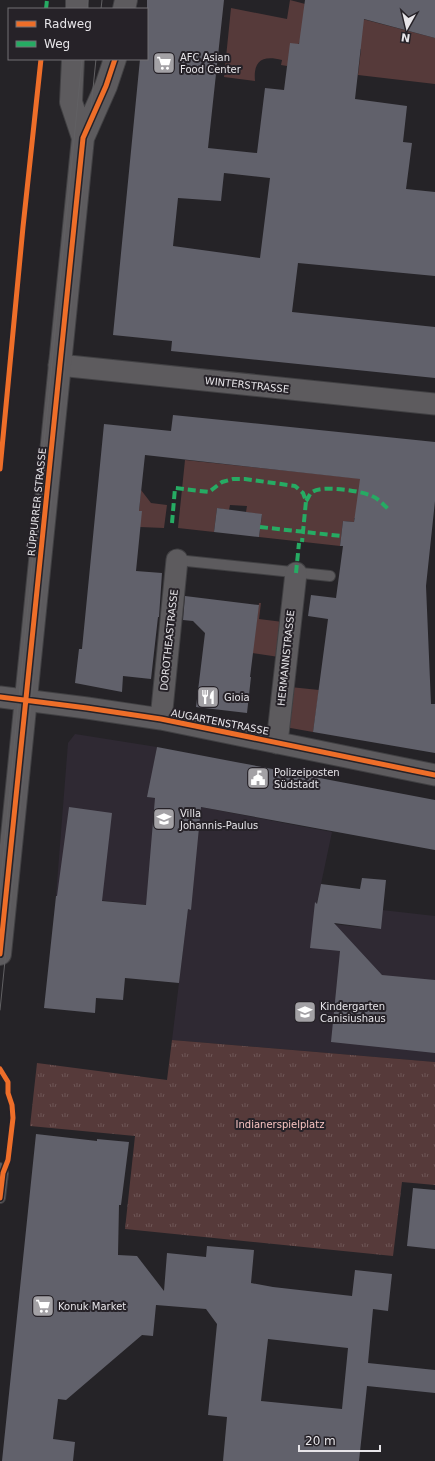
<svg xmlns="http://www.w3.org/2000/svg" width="435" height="1461" viewBox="0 0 435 1461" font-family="'DejaVu Sans',sans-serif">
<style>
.built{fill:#2f2933}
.park{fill:url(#park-tufts)}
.garden{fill:#563a3a}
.building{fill:#61616b;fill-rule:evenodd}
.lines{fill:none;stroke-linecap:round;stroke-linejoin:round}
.service-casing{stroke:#414043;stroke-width:12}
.minor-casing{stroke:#414043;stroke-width:23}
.secondary-casing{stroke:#414043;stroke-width:24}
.service{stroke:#5d5b5e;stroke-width:10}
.minor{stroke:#5d5b5e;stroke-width:21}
.secondary{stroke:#5d5b5e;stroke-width:22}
.tram{stroke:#616063;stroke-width:1}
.quiet{stroke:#26ab63;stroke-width:4;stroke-dasharray:8 4;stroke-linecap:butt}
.cycleway-casing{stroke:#262228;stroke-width:8}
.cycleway{stroke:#ee6e29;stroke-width:5}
.labels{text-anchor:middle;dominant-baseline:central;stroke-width:4;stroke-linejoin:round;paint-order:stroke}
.poi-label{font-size:10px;fill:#e7e5e9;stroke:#262228;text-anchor:start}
.street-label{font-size:10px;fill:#e7e5e9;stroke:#262228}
.park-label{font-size:10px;fill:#f6c3c1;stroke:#262228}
</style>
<defs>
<pattern id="park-tufts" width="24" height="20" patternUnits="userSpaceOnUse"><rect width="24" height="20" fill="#563a3a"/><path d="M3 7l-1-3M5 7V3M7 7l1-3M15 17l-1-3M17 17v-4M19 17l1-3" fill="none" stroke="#6e5656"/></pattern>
</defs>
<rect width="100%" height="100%" fill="#252327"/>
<path class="built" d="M75 734 157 747 148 797 332 832 313 922 380 929 382 910 435 916V1062L172 1040 188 909 56 896 68 743Z"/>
<path class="park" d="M172 1040 435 1062V1185L402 1182 393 1256 125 1229 135 1136 30 1126 37 1063 167 1080Z"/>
<path class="garden" d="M290 0 435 38V84L358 75 361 49 300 41 287 66 281 65 282 60C263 55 253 60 255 81L224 77 231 8 287 19Z
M185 460 403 483 371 520 354 518V522L343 521 340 546 259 537 262 515 246 512 247 506 230 505 229 510 217 508 214 532 178 528Z
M141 490 151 503 167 505 164 528 140 527 139 511Z
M259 603H261L259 619 283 622 279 657 252 653Z
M290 687 319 690 313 732 285 727Z"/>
<path class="building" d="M147 0H224L208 148 257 153 265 88 284 90 290 43 299 44 305 0H435V38L364 19 355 99 407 106 403 142 412 143 406 189 435 192V276L298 263 292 312 435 327V378L171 351 172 341 113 335 140 59H147ZM224 173 270 178 260 258 173 246 178 198 221 201Z
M173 415 435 442V501L426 586 431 704H435V753L313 732 328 619 308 616 311 595 336 598 343 546H340L343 521 354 522 360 479 145 455 139 511H142L136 571 162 573 159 617H158L151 679 123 676 122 692 75 683 79 649H82L104 424 171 431Z
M217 508 262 514 259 537 214 532Z
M185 596 259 605 250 677H251L247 713 196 707 205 633 193 621 183 620Z
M157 747 435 800V850L201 807 191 910 188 909 179 983 125 978 123 1000 96 998 95 1013 44 1008 56 896H57L69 807 112 813 102 901 146 905 155 798 147 797Z
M362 878 386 880 381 929 334 923 382 975 435 980V1053L331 1042 340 951 310 948 315 902 317 904 321 884 360 889Z
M36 1134 97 1141V1139L129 1142 121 1205H119L118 1255 137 1256 164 1291 167 1253 206 1257 207 1246 254 1250 251 1283 273 1287 352 1296 355 1270 392 1274 388 1311 373 1309 368 1363 435 1370V1393L367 1386 359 1461H223L227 1417 208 1415 217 1324 206 1309 156 1305 153 1336 142 1335 66 1400 58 1399 53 1439 75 1442 73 1461H2ZM268 1339 348 1348 342 1409 261 1401Z
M413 1188 435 1190V1249L407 1246Z"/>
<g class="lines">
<g class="service-casing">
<path id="service" d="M177 560 330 576
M0 1168 3 1173 0 1198"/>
</g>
<g class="minor-casing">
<path id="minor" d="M59 365 435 404
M0 697 87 708 161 719 435 775
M161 719 177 560
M277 743 296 573"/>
</g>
<g class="secondary-casing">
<path id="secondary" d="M77 9V0
M124 9 126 0
M73 59 71 102 83 138
M0 954 83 138 106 86 115 59"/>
</g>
<use href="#service" class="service"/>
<use href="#minor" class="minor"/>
<use href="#secondary" class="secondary"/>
<path class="tram" d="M87 9 88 0
M101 9 102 0
M0 889 82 59
M0 1010 96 59"/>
<path class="quiet" d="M46 9 47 0
M306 501C308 499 309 495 311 493 319 484 362 491 372 496 379 499 384 505 389 510
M172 523 175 488 209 492 222 482 233 479H245L295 486 303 493 306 501 302 542
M260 527 341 536
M296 573 299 543"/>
<g class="cycleway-casing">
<path id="cycleway" d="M0 469 23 227 41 59
M0 697 87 708 161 719 435 775
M0 954 83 138 106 86 115 59
M0 1069 8 1082V1093L12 1105 13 1118 8 1160 3 1173 0 1198"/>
</g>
<use href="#cycleway" class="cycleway"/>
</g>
<defs>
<g id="supermarket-square" transform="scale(1.15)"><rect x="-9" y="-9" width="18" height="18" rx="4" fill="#a3a1a5" stroke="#262228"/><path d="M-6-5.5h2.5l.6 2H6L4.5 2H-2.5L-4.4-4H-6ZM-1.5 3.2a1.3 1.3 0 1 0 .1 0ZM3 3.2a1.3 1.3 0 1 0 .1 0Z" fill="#fff"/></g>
<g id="restaurant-square" transform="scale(1.15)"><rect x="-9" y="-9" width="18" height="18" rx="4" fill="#a3a1a5" stroke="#262228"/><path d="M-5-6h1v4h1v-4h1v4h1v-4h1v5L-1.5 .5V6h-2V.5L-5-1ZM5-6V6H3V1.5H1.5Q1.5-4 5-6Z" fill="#fff"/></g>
<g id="civic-square" transform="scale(1.15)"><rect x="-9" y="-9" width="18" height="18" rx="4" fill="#a3a1a5" stroke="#262228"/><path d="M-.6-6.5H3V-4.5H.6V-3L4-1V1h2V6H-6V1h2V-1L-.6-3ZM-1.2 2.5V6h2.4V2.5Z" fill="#fff"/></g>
<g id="school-square" transform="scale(1.15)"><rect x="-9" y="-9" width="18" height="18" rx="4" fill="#a3a1a5" stroke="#262228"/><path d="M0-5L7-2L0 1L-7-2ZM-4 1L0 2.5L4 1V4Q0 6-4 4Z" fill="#fff"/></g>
</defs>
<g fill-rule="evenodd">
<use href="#supermarket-square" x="164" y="63"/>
<use href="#restaurant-square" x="208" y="697"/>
<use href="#civic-square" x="258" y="778"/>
<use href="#school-square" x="164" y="819"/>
<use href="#school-square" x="305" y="1012"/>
<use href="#supermarket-square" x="43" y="1306"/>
</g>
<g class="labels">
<g class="poi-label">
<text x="180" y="57">AFC Asian<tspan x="180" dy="12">Food Center</tspan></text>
<text x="224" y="697">Gioia</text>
<text x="274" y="772">Polizeiposten<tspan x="274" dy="12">Südstadt</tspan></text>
<text x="180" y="813">Villa<tspan x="180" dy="12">Johannis-Paulus</tspan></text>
<text x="320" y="1006">Kindergarten<tspan x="320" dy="12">Canisiushaus</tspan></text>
<text x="58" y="1306">Konuk Market</text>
</g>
<g class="street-label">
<text transform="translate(247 385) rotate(6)">WINTERSTRASSE</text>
<text transform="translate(37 502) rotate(-84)">RÜPPURRER STRASSE</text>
<text transform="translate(169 640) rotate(-84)">DOROTHEASTRASSE</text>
<text transform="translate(286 658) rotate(-84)">HERMANNSTRASSE</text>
<text transform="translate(220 722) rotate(11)">AUGARTENSTRASSE</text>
</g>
<g class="park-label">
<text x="280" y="1124">Indianerspielplatz</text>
</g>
</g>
<rect x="8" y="8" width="140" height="52" fill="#262228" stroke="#737075"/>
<rect x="16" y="21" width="20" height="6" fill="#ee6e29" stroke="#737075"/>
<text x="44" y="28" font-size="12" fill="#e7e5e9">Radweg</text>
<rect x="16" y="41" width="20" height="6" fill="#26ab63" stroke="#737075"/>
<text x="44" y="48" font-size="12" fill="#e7e5e9">Weg</text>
<g transform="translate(407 28) rotate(188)" stroke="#262228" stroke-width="3" paint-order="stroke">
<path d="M0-3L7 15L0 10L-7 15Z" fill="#e7e5e9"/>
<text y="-6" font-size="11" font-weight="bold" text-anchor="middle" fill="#e7e5e9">N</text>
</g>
<path d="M299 1445v6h81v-6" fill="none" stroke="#e7e5e9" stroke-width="2"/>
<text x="305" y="1445" font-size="12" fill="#e7e5e9" stroke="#262228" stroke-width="3" paint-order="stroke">20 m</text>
</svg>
